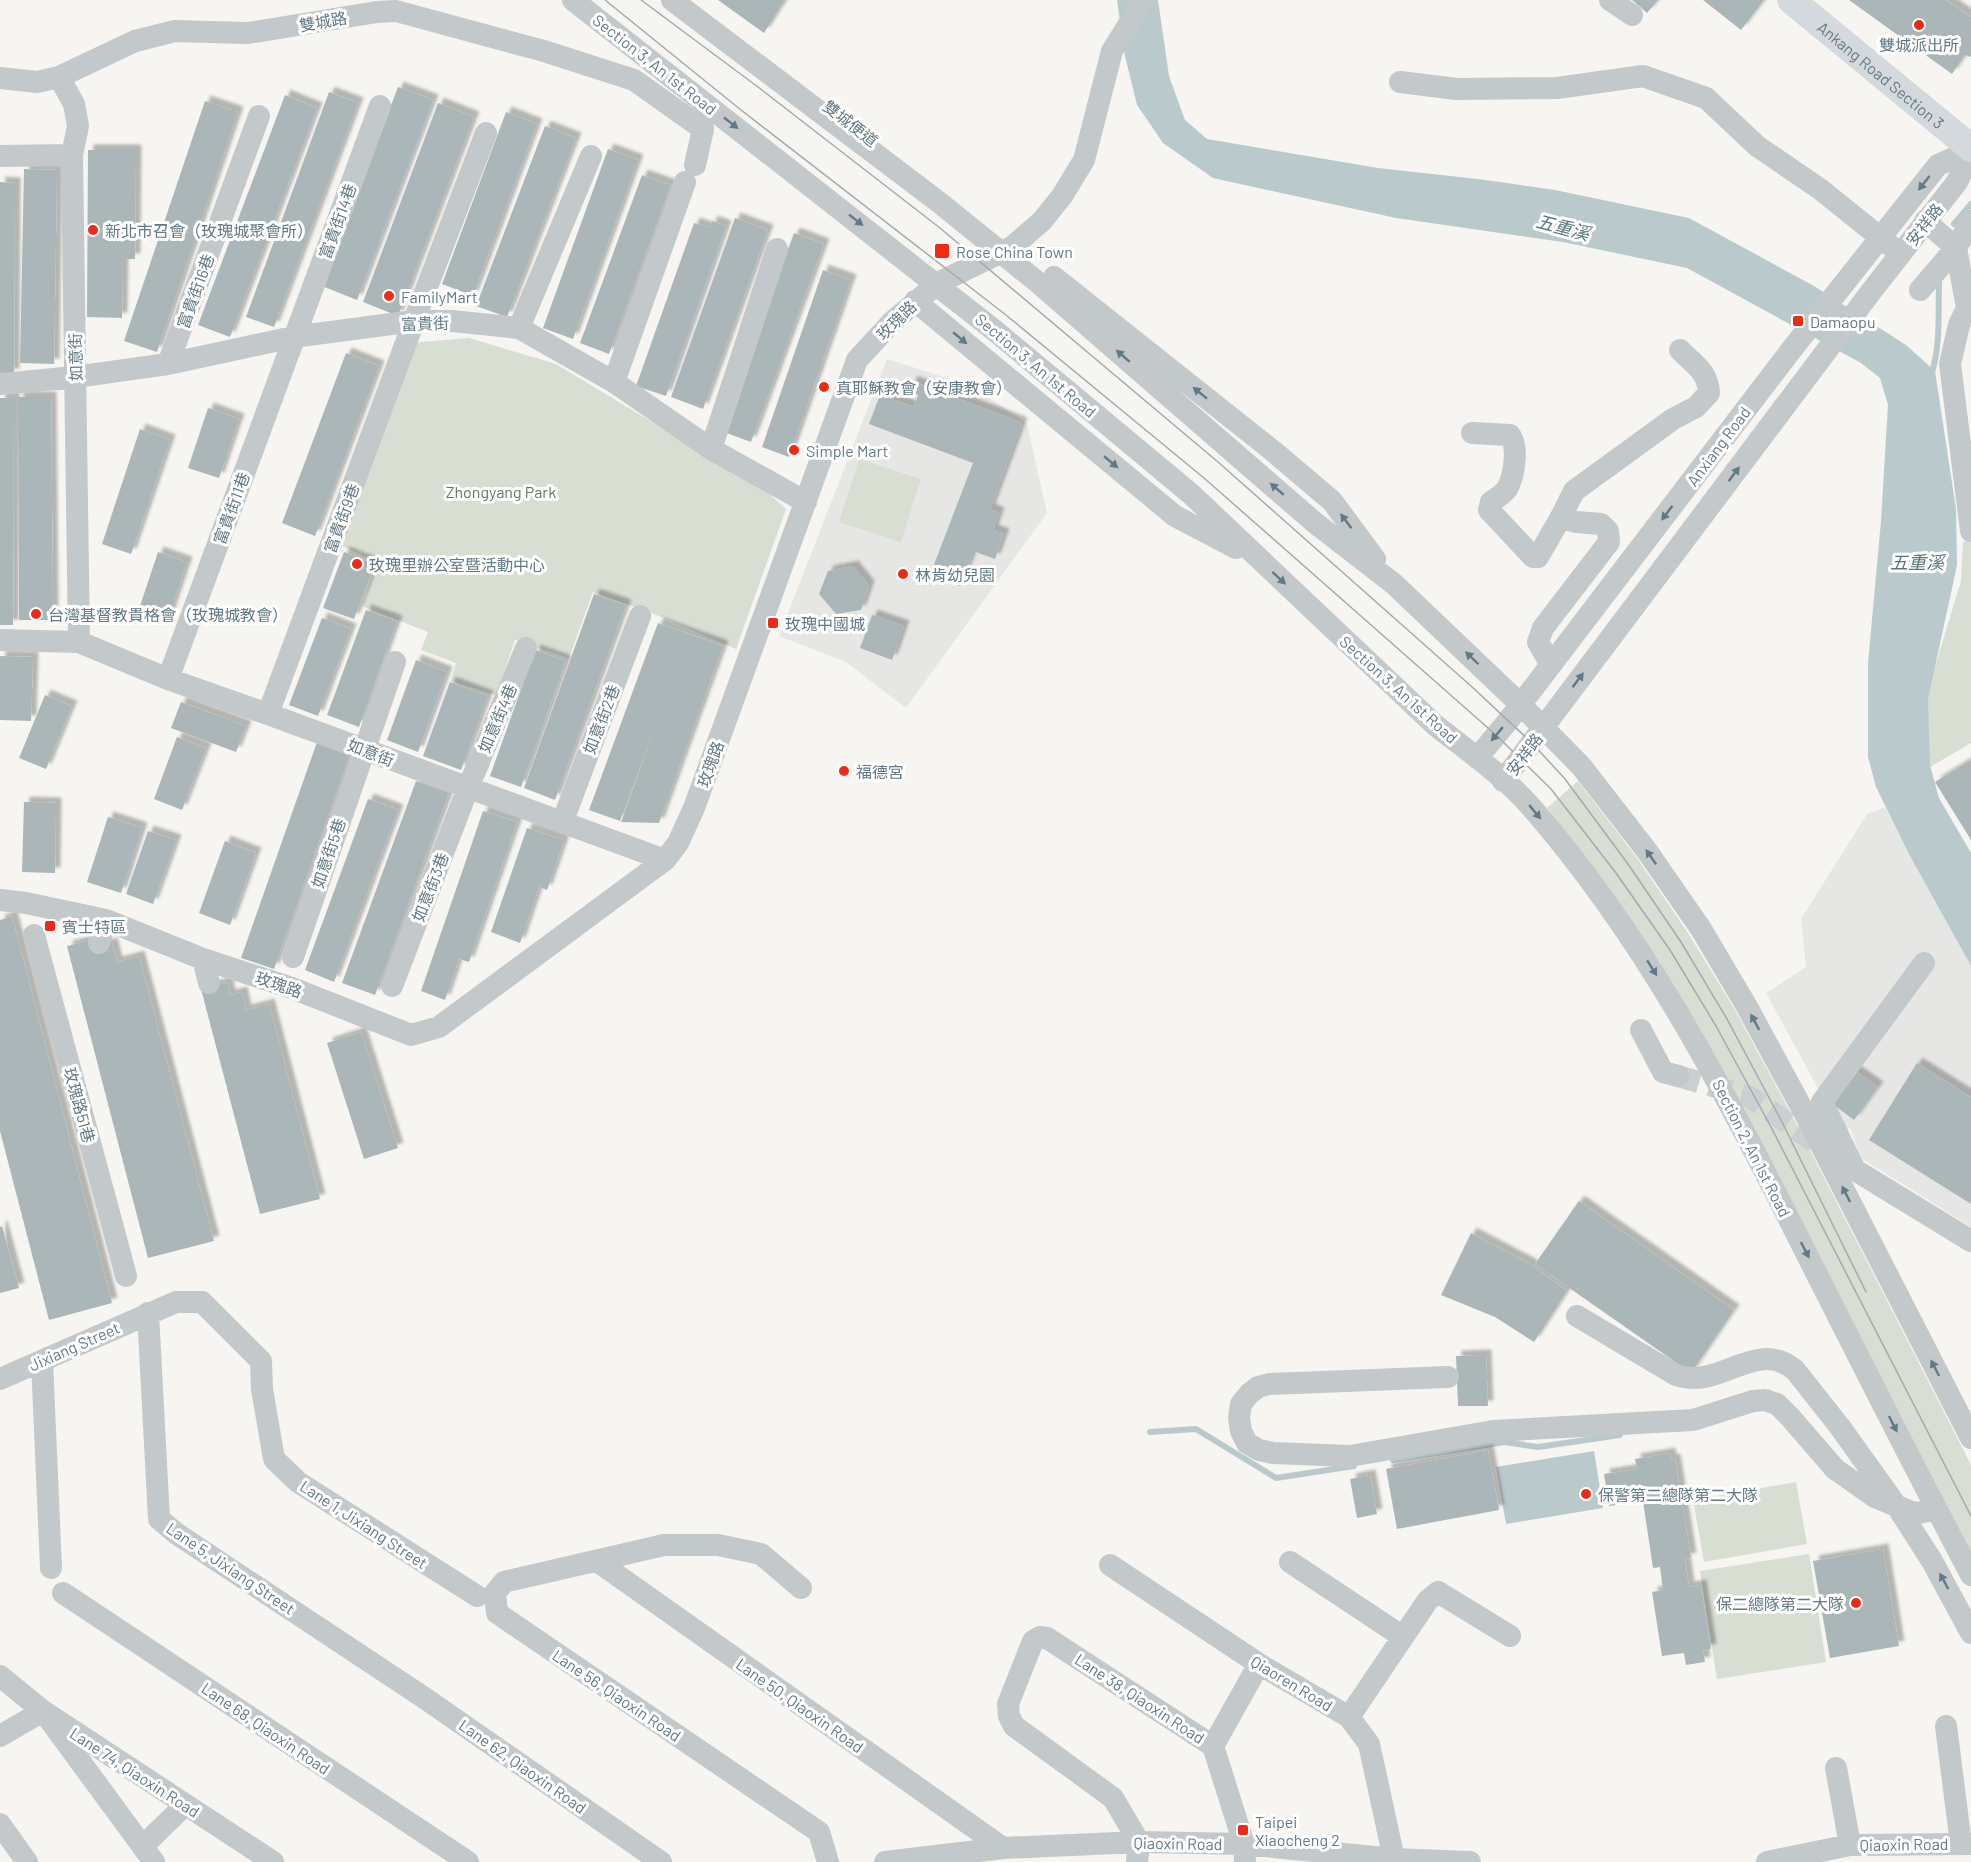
<svg xmlns="http://www.w3.org/2000/svg" width="1971" height="1862" viewBox="0 0 1971 1862" font-family="Barlow,'Noto Sans TC',sans-serif">
<style>
.built{fill:#e6e7e5}
.green{fill:#d8ded2}
.water{fill:#bacacc}
.lines{fill:none;stroke-linecap:round;stroke-linejoin:round}
.stream{stroke:#bacacc;stroke-width:6}
.building{fill:#abb6b9;filter:url(#shadow)}
.minor-tunnel{stroke:#cad0d1;stroke-width:22;stroke-dasharray:22 11;stroke-linecap:butt}
.minor{stroke:#c3c8ca;stroke-width:22}
.major{stroke:#d3d9dd;stroke-width:28}
.tram{stroke:#a3abaf;stroke-width:1.5}
.oneway{fill:#627a85}
.poi-dot{fill:#f22a15;stroke:#fff;stroke-width:2}
.labels{text-anchor:middle;dominant-baseline:central;stroke-width:6;stroke-linejoin:round;paint-order:stroke}
.street-label{font-size:16px;fill:#627a85;stroke:#fff}
.poi-label{font-size:16px;fill:#627a85;stroke:#fff;text-anchor:start}
.park-label{font-size:16px;fill:#66775d;stroke:#fff}
.water-label{font-size:18px;font-style:italic;fill:#58767c;stroke:#fff}
</style>
<defs>
<filter id="shadow"><feDropShadow dx="5.5" dy="-5.5" stdDeviation="1.5" flood-color="#0004"/></filter>
</defs>
<rect width="100%" height="100%" fill="#f6f5f1"/>
<path class="built" d="M887 359 972 386 1027 424 1047 513 906 708 846 662 779 636Z
M1885 807 1971 965V1227L1861 1158 1850 1128 1843 1134 1766 993 1806 967 1801 919 1867 814Z"/>
<path class="green" d="M469 338 556 364 766 491 786 509 736 649 654 614 593 592 569 658 515 640 496 695 451 681 456 663 421 650 428 632 362 606 377 562 338 544 410 343Z
M859 459 921 479 901 542 839 522Z
M1971 539V743L1925 770 1921 730 1929 686 1961 581 1963 542Z
M1578 781 1637 858 1688 933 1735 1010 1793 1117 1971 1465V1552L1757 1135 1603 881 1547 808Z
M1796 1482 1807 1544 1704 1562 1693 1500Z
M1809 1554 1826 1662 1717 1679 1700 1571Z"/>
<path class="water" d="M1117 0H1158L1169 76 1185 120 1207 139 1378 168 1478 179 1555 190 1689 218 1814 286 1906 345 1935 371 1956 509 1957 565 1928 699 1930 765 1939 798 1971 853V966L1909 854 1876 787 1868 757V663L1881 521 1888 405 1880 378 1861 363 1687 268 1563 242 1396 218 1213 178 1163 143 1137 105 1125 56Z
M1594 1451 1603 1508 1506 1524 1496 1467Z"/>
<g class="lines">
<path class="stream" d="M1954 224 1971 204
M1931 376C1941 344 1938 316 1939 282
M1150 1432 1196 1429 1276 1478 1354 1466
M1393 1460 1504 1442 1538 1447 1620 1435"/>
</g>
<path class="building" d="M718 0H785L764 33Z
M1632 0H1658L1647 13Z
M1703 0H1764L1741 30Z
M1849 0H1946L1971 17V57L1965 55 1952 74Z
M398 87 433 100 357 300 322 286Z
M329 92 358 103 274 327 246 317Z
M285 95 317 108 230 337 198 325Z
M205 101 238 112 157 352 124 341Z
M438 103 474 117 398 316 363 302Z
M506 112 537 124 473 296 442 284Z
M545 126 576 138 507 317 476 306Z
M608 149 638 160 573 339 543 328Z
M88 150H136L135 259H123L122 318 87 317Z
M24 169 57 170 54 364 20 363Z
M642 175 671 185 609 354 580 343Z
M0 182 15 183 14 374H0Z
M735 218 768 230 703 409 671 397Z
M712 221 726 226 666 396 636 386 694 223 710 228Z
M794 233 824 244 751 442 721 431Z
M823 270 851 280 789 457 762 447Z
M346 353 379 366 315 536 282 523Z
M912 381 1022 423 990 509 999 513 993 530 1004 534 995 559 973 551 960 586 930 575 973 463 869 424 880 395 914 407 918 395 909 391Z
M18 397H51L53 620H19Z
M0 398H14L13 625H0Z
M208 408 239 419 219 478 188 468Z
M140 429 170 440 131 554 102 544Z
M158 552 187 562 168 619 139 609Z
M344 552 375 564 354 619 323 608Z
M853 566 869 586 861 610 836 614 819 594 828 571Z
M594 594 626 605 555 800 524 788Z
M366 610 397 621 359 727 327 715Z
M872 615 904 626 892 660 860 648Z
M322 618 351 629 318 716 289 705Z
M658 623 723 646 659 823 621 822 658 720 620 821 589 810Z
M535 650 566 661 521 787 490 776Z
M0 656 33 657 31 721 0 720Z
M416 660 447 672 418 752 387 740Z
M450 682 488 696 461 770 423 756Z
M45 695 72 706 46 769 19 758Z
M181 702 246 726 236 752 171 728Z
M177 737 206 748 182 810 154 799Z
M317 742 350 754 274 969 241 958Z
M1971 760V840L1935 782Z
M416 781 449 793 375 995 342 983Z
M368 799 398 810 334 982 305 970Z
M24 802 56 803 55 873 22 872Z
M483 811 517 822 469 962 459 959 445 1000 421 991Z
M108 817 142 828 121 893 87 882Z
M527 828 564 840 547 890 539 887 520 943 491 932Z
M148 831 176 840 153 904 126 894Z
M225 841 256 853 230 925 199 913Z
M12 916 112 1303 49 1320 0 1131V920Z
M95 939 97 947 112 943 117 962 139 956 214 1241 148 1258 67 946Z
M227 982 230 995 242 992 246 1010 269 1004 320 1199 260 1214 201 989Z
M361 1032 398 1148 364 1159 327 1043Z
M1917 1063 1971 1097V1204L1869 1140Z
M1854 1070 1878 1087 1854 1120 1830 1102Z
M1579 1201 1734 1310 1691 1373 1535 1264Z
M2 1226 19 1288 0 1293V1227Z
M1471 1233 1530 1264 1567 1291 1534 1342 1495 1317 1441 1295Z
M1486 1355 1488 1406H1458L1456 1356Z
M1488 1450 1499 1510 1397 1529 1386 1469Z
M1670 1453 1671 1460 1675 1459 1691 1558 1685 1559 1689 1587 1701 1585 1711 1649 1703 1651 1705 1662 1686 1665 1684 1653 1662 1656 1652 1592 1663 1590 1660 1567 1653 1568 1643 1501 1609 1506 1604 1474 1637 1469 1635 1459Z
M1370 1475 1377 1514 1357 1518 1350 1479Z
M1883 1549 1899 1646 1830 1658 1813 1561Z"/>
<g class="lines">
<path class="minor-tunnel" d="M1678 1076 1750 1097 1828 1151"/>
<path class="minor" d="M573 0 994 330 1191 494 1435 725C1468 751 1504 776 1532 808 1643 936 1719 1080 1795 1231 1853 1346 1911 1461 1971 1575
M672 0 940 203 1035 280 1314 522 1394 584 1520 704 1581 766 1647 851 1701 929 1746 1005 1804 1112 1971 1438
M1610 0 1632 15
M59 77 74 104 78 126 72 155 79 642
M0 78 37 82 59 77 135 41 175 31 248 33 377 12 396 11 544 51 634 80 703 129 695 165
M1400 82 1457 89 1557 88 1643 76 1706 98 1757 146 1820 189 1892 247
M0 156 72 155
M1925 221 1956 248 1971 221
M1956 248 1967 308 1959 325 1950 364 1971 531
M1054 277 1273 451 1332 501 1375 559
M1920 290 1956 248
M915 301 1175 516 1236 548
M519 328 591 156
M168 364 259 116
M614 382 685 182
M0 384 75 377 168 364 293 337 414 321H452L519 328 614 382 711 449 806 502
M1472 433 1510 435C1519 448 1514 476 1507 489 1503 494 1497 498 1491 502L1489 510 1533 557H1538L1561 517 1576 522 1601 524 1608 531 1609 542 1543 628 1538 642 1551 665
M711 449 777 249
M1561 517 1574 491 1673 419 1696 407 1709 393C1708 371 1694 365 1680 350
M0 640 79 642 168 679 268 714 665 860
M168 679 380 106
M268 714 414 321 486 133
M1477 758 1508 721 1792 349 1938 165 1971 150
M1503 781 1870 293 1957 182 1971 152
M562 823 640 616
M0 900 26 903 106 920 203 959 292 988 411 1035 439 1027 665 860 678 843 694 808 857 360 892 322 938 283 1012 247 1042 221 1062 196 1084 160 1112 51 1144 0
M34 935 126 1276
M99 943 106 920
M293 957 395 662
M203 959 209 983
M1924 963 1822 1102 1855 1170 1971 1241
M392 986 468 788 526 648
M1641 1030 1663 1072 1678 1076
M148 1313 159 1519 177 1534 426 1699 661 1862
M1577 1316 1676 1375C1720 1391 1755 1337 1795 1370L1840 1427 1898 1508 1932 1561 1971 1633
M42 1361 51 1568
M1448 1377 1269 1384 1258 1387 1249 1394 1241 1404 1239 1418 1241 1431 1247 1443 1259 1450 1273 1453 1350 1456 1493 1431 1693 1420 1753 1401 1765 1400 1777 1404 1790 1417 1835 1469 1875 1497 1911 1512 1919 1513 1936 1509
M0 1379 176 1302H202L261 1361 262 1389 274 1459 298 1482 477 1596
M597 1561 1003 1848
M1290 1562 1403 1637
M1110 1565 1259 1664 1349 1717 1369 1744 1394 1859
M801 1588 761 1554 718 1545H664L504 1582 495 1593 497 1613 819 1832 828 1862
M63 1593 468 1862
M0 1676 43 1711 273 1862
M1349 1717 1428 1600 1438 1592 1510 1636
M1946 1726 1961 1844
M0 1736 43 1711 154 1862
M1213 1746 1259 1664
M1836 1768 1850 1845
M0 1824 27 1862
M143 1846 185 1805
M885 1862 1003 1848 1139 1842 1244 1844 1394 1859 1470 1862
M1137 1862 1139 1842 1113 1798 1014 1726 1009 1716 1008 1704 1033 1641 1040 1637 1047 1638 1213 1746 1244 1844 1245 1862
M1767 1862 1850 1845 1971 1844"/>
<path class="major" id="s1" d="M1791 0 1971 148"/>
<path class="tram" d="M605 0 741 110 1006 315 1204 478 1496 735 1551 789 1616 873 1670 950 1716 1026 1771 1127 1971 1516
M641 0 758 87 940 228 1218 462 1471 686 1532 743 1565 779 1628 864 1681 942 1727 1019 1782 1122 1866 1292"/>
</g>
<defs><path id="oneway-solid" d="M-6-.8H1V-3.2L6.5 0L1 3.2V.8H-6Z" transform="scale(1.5)"/></defs>
<g class="oneway">
<use href="#oneway-solid" transform="translate(731 123) rotate(38)"/>
<use href="#oneway-solid" transform="translate(1924 183) rotate(128)"/>
<use href="#oneway-solid" transform="translate(856 220) rotate(38)"/>
<use href="#oneway-solid" transform="translate(960 338) rotate(40)"/>
<use href="#oneway-solid" transform="translate(1123 356) rotate(-139)"/>
<use href="#oneway-solid" transform="translate(1200 393) rotate(-141)"/>
<use href="#oneway-solid" transform="translate(1111 462) rotate(40)"/>
<use href="#oneway-solid" transform="translate(1734 474) rotate(-53)"/>
<use href="#oneway-solid" transform="translate(1277 489) rotate(-139)"/>
<use href="#oneway-solid" transform="translate(1667 513) rotate(127)"/>
<use href="#oneway-solid" transform="translate(1346 521) rotate(-127)"/>
<use href="#oneway-solid" transform="translate(1279 578) rotate(43)"/>
<use href="#oneway-solid" transform="translate(1472 658) rotate(-136)"/>
<use href="#oneway-solid" transform="translate(1578 680) rotate(-53)"/>
<use href="#oneway-solid" transform="translate(1497 734) rotate(130)"/>
<use href="#oneway-solid" transform="translate(1535 812) rotate(50)"/>
<use href="#oneway-solid" transform="translate(1651 857) rotate(-125)"/>
<use href="#oneway-solid" transform="translate(1652 968) rotate(58)"/>
<use href="#oneway-solid" transform="translate(1755 1022) rotate(-118)"/>
<use href="#oneway-solid" transform="translate(1846 1194) rotate(-117)"/>
<use href="#oneway-solid" transform="translate(1805 1250) rotate(63)"/>
<use href="#oneway-solid" transform="translate(1935 1368) rotate(-117)"/>
<use href="#oneway-solid" transform="translate(1893 1424) rotate(63)"/>
<use href="#oneway-solid" transform="translate(1944 1581) rotate(-118)"/>
</g>
<g class="poi-dot">
<circle cx="1919" cy="25" r="6"/>
<circle cx="93" cy="230" r="6"/>
<rect x="934" y="243" width="16" height="16" rx="3"/>
<circle cx="389" cy="296" r="6"/>
<rect x="1792" y="315" width="12" height="12" rx="3"/>
<circle cx="824" cy="387" r="6"/>
<circle cx="794" cy="450" r="6"/>
<circle cx="357" cy="564" r="6"/>
<circle cx="903" cy="574" r="6"/>
<circle cx="36" cy="614" r="6"/>
<rect x="767" y="617" width="12" height="12" rx="3"/>
<circle cx="844" cy="771" r="6"/>
<rect x="44" y="920" width="12" height="12" rx="3"/>
<circle cx="1586" cy="1494" r="6"/>
<circle cx="1856" cy="1603" r="6"/>
<rect x="1237" y="1824" width="12" height="12" rx="3"/>
</g>
<g class="labels">
<g class="street-label">
<text transform="translate(323 21) rotate(-10)">雙城路</text>
<text transform="translate(655 64) rotate(38)">Section 3, An 1st Road</text>
<text stroke="none"><textPath href="#s1" startOffset="117">Ankang Road Section 3</textPath></text>
<text transform="translate(851 123) rotate(38)">雙城便道</text>
<text transform="translate(337 221) rotate(-70)">富貴街14巷</text>
<text transform="translate(1924 224) rotate(-52)">安祥路</text>
<text transform="translate(195 291) rotate(-70)">富貴街16巷</text>
<text transform="translate(896 320) rotate(-44)">玫瑰路</text>
<text transform="translate(425 323) rotate(-2)">富貴街</text>
<text transform="translate(75 357) rotate(-91)">如意街</text>
<text transform="translate(1036 365) rotate(40)">Section 3, An 1st Road</text>
<text transform="translate(1718 446) rotate(-53)">Anxiang Road</text>
<text transform="translate(231 508) rotate(-70)">富貴街11巷</text>
<text transform="translate(341 518) rotate(-70)">富貴街9巷</text>
<text transform="translate(1399 689) rotate(42)">Section 3, An 1st Road</text>
<text transform="translate(497 718) rotate(-67)">如意街4巷</text>
<text transform="translate(601 719) rotate(-69)">如意街2巷</text>
<text transform="translate(371 752) rotate(21)">如意街</text>
<text transform="translate(1524 754) rotate(-53)">安祥路</text>
<text transform="translate(710 764) rotate(-70)">玫瑰路</text>
<text transform="translate(328 853) rotate(-71)">如意街5巷</text>
<text transform="translate(430 887) rotate(-69)">如意街3巷</text>
<text transform="translate(279 984) rotate(19)">玫瑰路</text>
<text transform="translate(80 1105) rotate(75)">玫瑰路51巷</text>
<text transform="translate(1752 1148) rotate(63)">Section 2, An 1st Road</text>
<text transform="translate(74 1346) rotate(-24)">Jixiang Street</text>
<text transform="translate(364 1524) rotate(33)">Lane 1, Jixiang Street</text>
<text transform="translate(231 1568) rotate(34)">Lane 5, Jixiang Street</text>
<text transform="translate(1292 1683) rotate(31)">Qiaoren Road</text>
<text transform="translate(617 1695) rotate(34)">Lane 56, Qiaoxin Road</text>
<text transform="translate(1140 1698) rotate(33)">Lane 38, Qiaoxin Road</text>
<text transform="translate(800 1705) rotate(35)">Lane 50, Qiaoxin Road</text>
<text transform="translate(266 1728) rotate(34)">Lane 68, Qiaoxin Road</text>
<text transform="translate(523 1766) rotate(35)">Lane 62, Qiaoxin Road</text>
<text transform="translate(135 1772) rotate(33)">Lane 74, Qiaoxin Road</text>
<text transform="translate(1178 1843) rotate(1)">Qiaoxin Road</text>
<text transform="translate(1904 1844) rotate(-1)">Qiaoxin Road</text>
</g>
<g class="poi-label">
<text x="1919" y="44" text-anchor="middle">雙城派出所</text>
<text x="105" y="230">新北市召會（玫瑰城聚會所）</text>
<text x="956" y="251">Rose China Town</text>
<text x="401" y="296">FamilyMart</text>
<text x="1810" y="321">Damaopu</text>
<text x="836" y="387">真耶穌教會（安康教會）</text>
<text x="806" y="450">Simple Mart</text>
<text x="369" y="564">玫瑰里辦公室暨活動中心</text>
<text x="915" y="574">林肯幼兒園</text>
<text x="48" y="614">台灣基督教貴格會（玫瑰城教會）</text>
<text x="785" y="623">玫瑰中國城</text>
<text x="856" y="771">福德宮</text>
<text x="62" y="926">賓士特區</text>
<text x="1598" y="1494">保警第二總隊第二大隊</text>
<text x="1844" y="1603" text-anchor="end">保二總隊第二大隊</text>
<text x="1255" y="1821">Taipei<tspan x="1255" dy="18">Xiaocheng 2</tspan></text>
</g>
<g class="park-label">
<text x="501" y="491">Zhongyang Park</text>
</g>
<g class="water-label">
<text transform="translate(1563 227) rotate(15)">五重溪</text>
<text x="1917" y="562">五重溪</text>
</g>
</g>
</svg>
